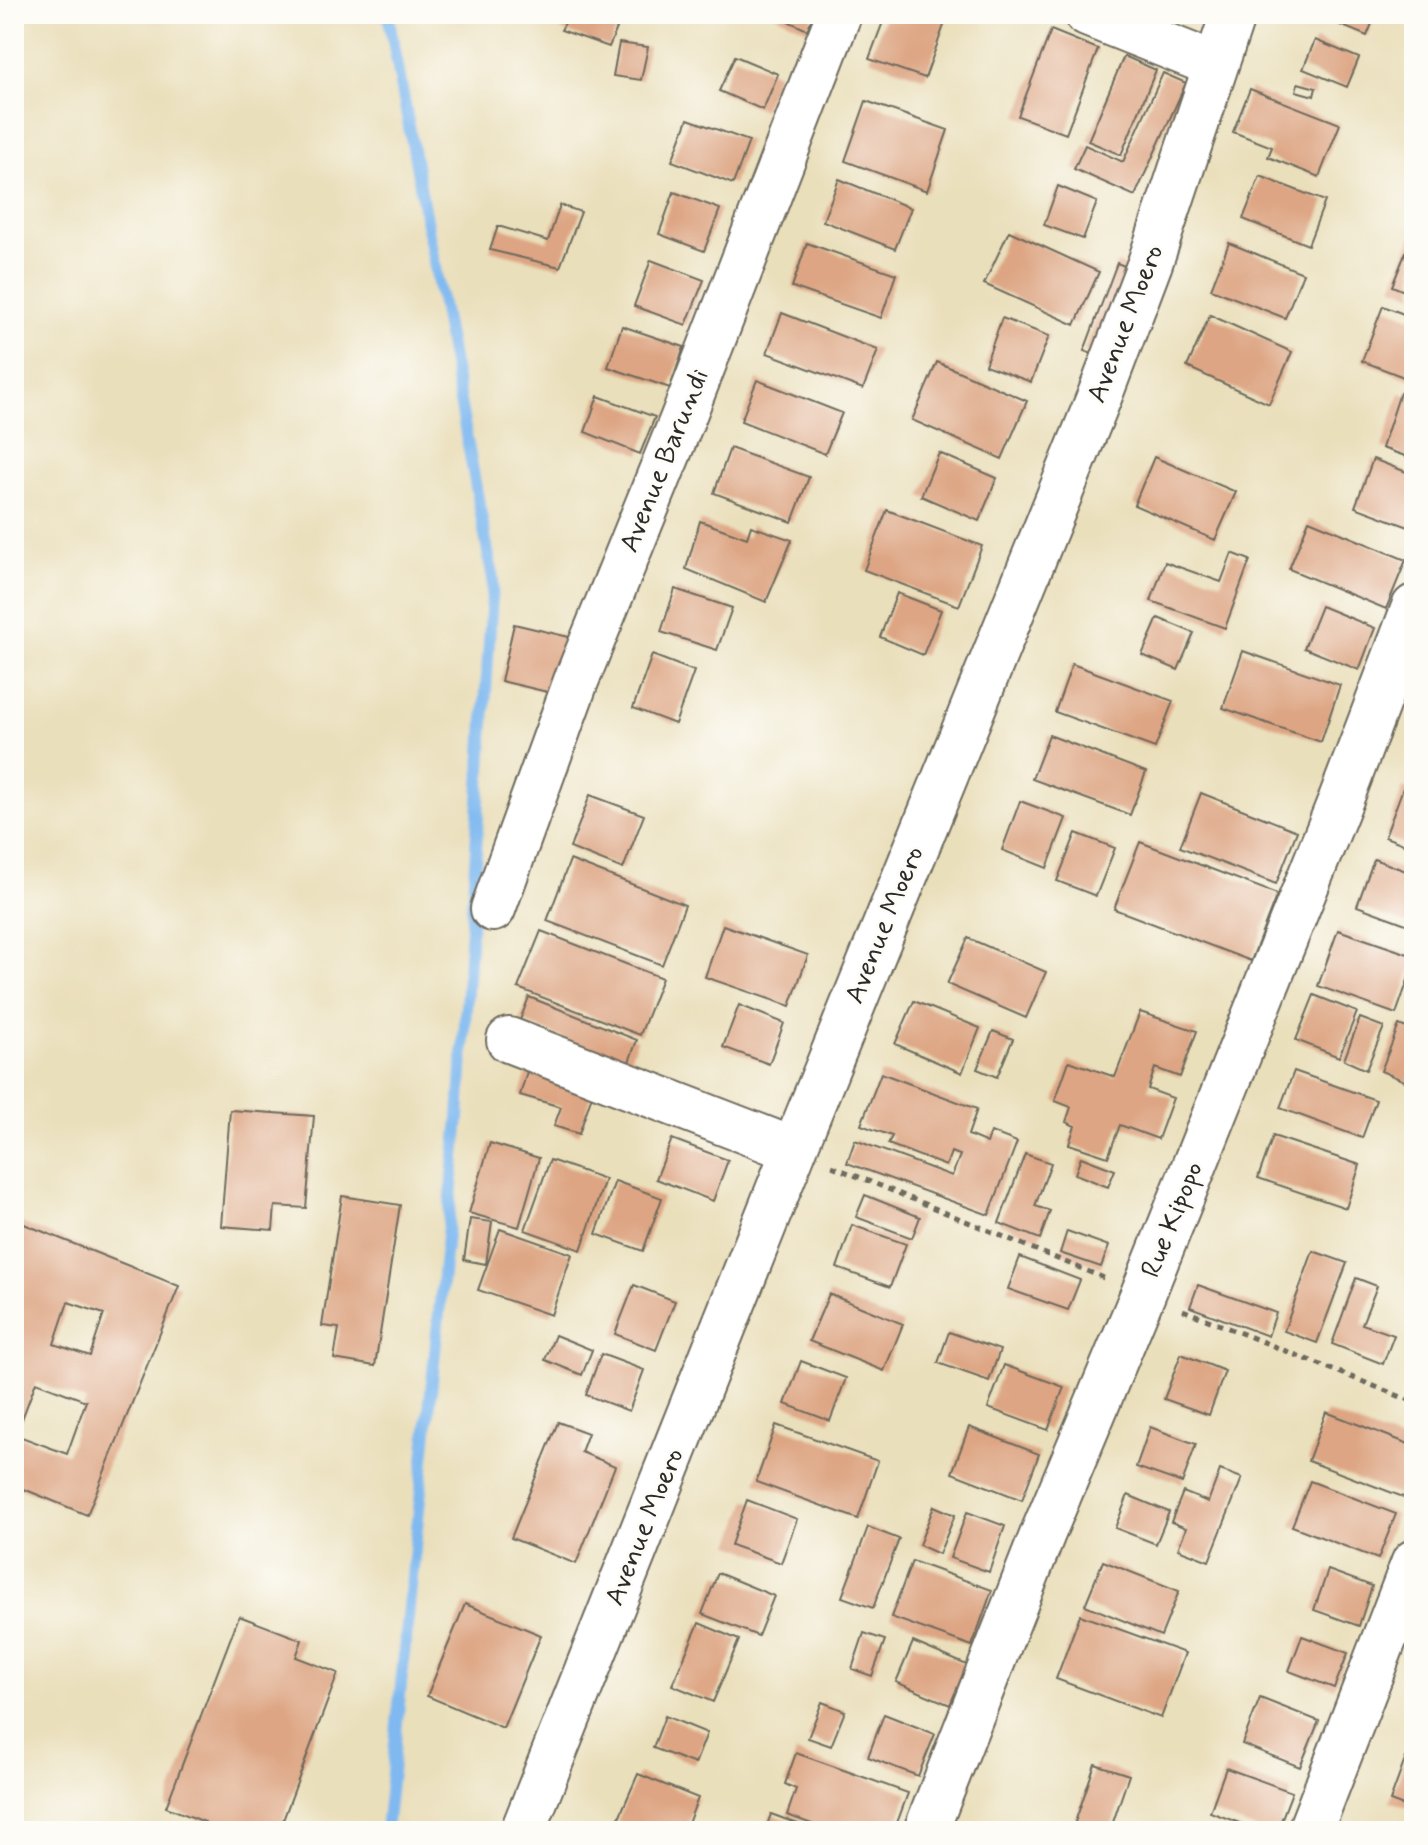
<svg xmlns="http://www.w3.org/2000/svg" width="1428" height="1845" viewBox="0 0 1428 1845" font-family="Mynerve,sans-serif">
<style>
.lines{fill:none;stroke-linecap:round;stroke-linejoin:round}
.stream{stroke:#7fb9f0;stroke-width:12}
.building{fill:#dda583;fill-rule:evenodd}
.minor-casing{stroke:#6e6a5d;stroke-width:48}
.path{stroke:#6e6a5d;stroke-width:5;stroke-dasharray:6 6;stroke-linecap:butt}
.minor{stroke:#fff;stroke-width:44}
.labels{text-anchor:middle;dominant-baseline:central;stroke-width:6;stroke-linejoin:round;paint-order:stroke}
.street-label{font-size:28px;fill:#2b2b2b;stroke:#fdfcf7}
</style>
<rect width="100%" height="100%" fill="#fdfcf7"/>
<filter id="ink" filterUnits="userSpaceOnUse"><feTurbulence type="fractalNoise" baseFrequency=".0125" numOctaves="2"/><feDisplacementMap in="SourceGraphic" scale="16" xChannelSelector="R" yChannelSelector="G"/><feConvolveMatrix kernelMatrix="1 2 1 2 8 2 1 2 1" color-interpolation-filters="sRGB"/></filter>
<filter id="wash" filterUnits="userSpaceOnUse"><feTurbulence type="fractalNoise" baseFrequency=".006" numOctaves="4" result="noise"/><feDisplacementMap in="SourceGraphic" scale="32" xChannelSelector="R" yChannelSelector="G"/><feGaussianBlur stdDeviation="1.8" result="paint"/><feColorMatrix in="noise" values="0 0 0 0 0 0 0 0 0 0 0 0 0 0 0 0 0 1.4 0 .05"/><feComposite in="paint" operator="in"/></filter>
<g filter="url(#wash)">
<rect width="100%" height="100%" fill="#eadfbb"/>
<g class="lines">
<path class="stream" d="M386 1831 459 1118 493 579 388 14"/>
</g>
<g id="blocks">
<path class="building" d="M570 14H623L609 47 561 30Z
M773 14H814L807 30Z
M886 14H941L947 17 925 78 869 59Z
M1325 14H1376L1367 36 1323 18Z
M1051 30 1098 49 1066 134 1018 116Z
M1315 40 1359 58 1347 87 1303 69Z
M619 43 648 47 641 80 613 76Z
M735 56 778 74 763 110 719 91Z
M1124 56 1156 70 1121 155 1088 141Z
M1163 73 1186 83 1135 196 1074 169 1085 145 1123 162Z
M1298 83 1316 88 1314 96 1296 91Z
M1250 89 1340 124 1319 177 1268 157 1272 147 1233 132Z
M866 101 948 130 927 191 845 161Z
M688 119 749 141 733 184 672 161Z
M1260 176 1325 201 1308 245 1243 219Z
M839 179 911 208 895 249 823 221Z
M1058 186 1097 202 1083 239 1044 225Z
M674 192 720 209 704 251 659 234Z
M560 205 581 212 560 267 490 250 498 226 548 241Z
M1009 231 1099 272 1075 325 984 284Z
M1414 232V295L1392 286Z
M807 243 896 274 881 318 792 287Z
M1229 243 1303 273 1285 318 1211 289Z
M651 260 704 280 686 325 634 306Z
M1117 263 1144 274 1110 361 1084 351Z
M1383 306 1414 318V381L1362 361Z
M782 313 878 350 863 389 767 353Z
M1210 315 1292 352 1269 404 1187 367Z
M1002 318 1049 336 1031 382 985 365Z
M622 326 684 347 670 388 608 367Z
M937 362 1027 401 1002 459 912 420Z
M757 380 842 413 825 454 741 421Z
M1400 393 1414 397V459L1382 448Z
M598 396 655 417 640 454 585 432Z
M730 448 809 477 792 522 714 493Z
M939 453 997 478 979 521 921 496Z
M1154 457 1236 492 1215 540 1134 505Z
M1373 459 1414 475V529L1355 507Z
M887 510 982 546 959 606 864 570Z
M1309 520 1406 560 1386 609 1289 569Z
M700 521 747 538 751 526 792 540 766 602 686 569Z
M1232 553 1250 560 1225 628 1151 601 1165 562 1221 582Z
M675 589 732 608 717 650 661 632Z
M897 593 941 610 923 655 880 637Z
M1321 606 1375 628 1359 670 1304 648Z
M1158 618 1194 633 1178 670 1142 655Z
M514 624 569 637 556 694 501 681Z
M1243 651 1340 685 1321 742 1223 708Z
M652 655 694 671 675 724 633 708Z
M1072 664 1173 701 1155 748 1055 712Z
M1049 735 1146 772 1130 815 1032 779Z
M1403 788 1414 792V848L1385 837Z
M1201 793 1297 831 1276 884 1180 847Z
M590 795 644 815 623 869 570 848Z
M1020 801 1066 818 1047 868 1002 850Z
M1076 833 1115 848 1096 896 1057 881Z
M1140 842 1277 894 1251 961 1114 909Z
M1374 859 1414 874V927L1357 906Z
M570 860 685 905 662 965 547 921Z
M723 925 808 955 790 1006 705 977Z
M1338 930 1414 956V963L1396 1014 1318 986Z
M541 931 662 978 640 1035 518 988Z
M968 938 1046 972 1026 1018 947 984Z
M1314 995 1357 1012 1339 1057 1296 1040Z
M529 997 637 1040 629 1062 584 1047 520 1020Z
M914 1001 980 1028 962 1073 895 1044Z
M739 1005 784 1023 769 1064 723 1047Z
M1140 1012 1197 1031 1180 1077 1155 1068 1148 1089 1173 1098 1158 1139 1120 1125 1108 1157 1069 1144 1075 1126 1066 1122 1071 1107 1055 1101 1069 1061 1115 1077Z
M1360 1018 1384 1027 1366 1070 1344 1060Z
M1399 1025 1414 1031V1071L1409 1083 1381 1071Z
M993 1031 1013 1039 997 1077 977 1069Z
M528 1068 594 1089 579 1134 554 1126 561 1107 520 1095Z
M1294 1071 1376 1100 1362 1138 1280 1108Z
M881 1073 977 1109 968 1135 987 1143 991 1132 1017 1142 989 1215 847 1163 855 1140 952 1176 960 1155 951 1152 946 1166 888 1144 892 1136 861 1125Z
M230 1110 314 1116 306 1208 275 1206 273 1230 221 1226Z
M1273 1136 1360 1165 1346 1208 1258 1178Z
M672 1139 728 1160 713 1201 656 1179Z
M490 1143 539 1158 519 1227 469 1213Z
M1025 1154 1051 1163 1035 1206 1050 1211 1040 1239 999 1223Z
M1081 1157 1115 1170 1108 1187 1075 1174Z
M550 1160 605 1179 581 1250 525 1230Z
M615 1181 662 1198 643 1251 596 1234Z
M865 1195 920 1217 912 1238 856 1217Z
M342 1196 400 1205 375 1366 334 1359 339 1328 322 1326Z
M470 1219 492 1222 486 1264 464 1260Z
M14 1220 179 1286 87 1515 14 1485ZM68 1302 104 1314 90 1356 54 1344ZM36 1382 86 1401 67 1454 16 1435Z
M852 1225 906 1244 890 1287 837 1268Z
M500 1229 572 1254 551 1315 478 1290Z
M1067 1231 1109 1246 1101 1267 1060 1253Z
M1313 1251 1347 1263 1317 1343 1284 1331Z
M1020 1257 1080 1280 1068 1310 1008 1289Z
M1356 1278 1377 1286 1362 1324 1394 1335 1383 1364 1332 1344Z
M634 1285 675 1301 656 1350 615 1334Z
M1198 1285 1276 1313 1268 1336 1190 1307Z
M829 1294 903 1324 884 1371 809 1341Z
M949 1332 1000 1350 989 1381 938 1363Z
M555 1335 592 1350 582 1375 545 1360Z
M601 1354 644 1370 629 1411 586 1395Z
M1181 1354 1225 1371 1209 1415 1164 1399Z
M801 1361 846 1378 830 1421 785 1404Z
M1004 1365 1064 1387 1048 1430 988 1408Z
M1326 1412 1414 1446V1492L1411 1500 1308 1461Z
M558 1422 588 1433 581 1452 615 1466 576 1564 511 1538Z
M776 1425 878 1461 858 1519 756 1482Z
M969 1427 1039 1454 1022 1500 952 1473Z
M1150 1427 1196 1444 1182 1483 1136 1467Z
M1220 1470 1242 1478 1209 1561 1178 1549 1186 1528 1171 1522 1183 1492 1208 1502Z
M1310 1481 1396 1514 1378 1559 1292 1526Z
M1128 1495 1169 1512 1156 1544 1115 1528Z
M747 1500 797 1519 781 1563 731 1545Z
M934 1506 955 1515 939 1554 919 1545Z
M967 1512 1005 1526 989 1572 950 1558Z
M868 1527 899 1539 873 1608 842 1597Z
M912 1561 992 1590 972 1646 891 1617Z
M1103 1561 1179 1591 1161 1636 1085 1605Z
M1328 1570 1372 1586 1359 1626 1314 1610Z
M718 1573 774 1596 758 1636 702 1614Z
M465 1604 541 1635 503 1728 427 1696Z
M1080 1615 1185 1653 1161 1718 1056 1679Z
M239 1616 302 1640 296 1657 338 1673 279 1831H202L205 1822 166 1807Z
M699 1623 739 1640 713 1702 672 1685Z
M864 1633 885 1640 872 1676 852 1669Z
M1302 1636 1348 1653 1334 1688 1289 1671Z
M913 1642 967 1665 950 1705 896 1682Z
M1260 1698 1319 1721 1300 1767 1242 1744Z
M822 1702 845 1711 831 1746 808 1738Z
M884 1714 935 1734 918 1776 868 1757Z
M665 1716 707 1733 695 1764 653 1748Z
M796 1753 908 1793 894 1831H831L787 1815 796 1789 785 1784Z
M1406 1757 1414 1760V1810L1390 1801Z
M1095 1764 1129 1775 1110 1831H1072Z
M1226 1768 1292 1792 1277 1831H1261L1210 1812Z
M638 1774 698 1798 685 1831H639L617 1822Z
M771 1814 817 1831H765Z"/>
</g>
</g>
<g filter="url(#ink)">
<use href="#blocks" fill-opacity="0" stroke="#6e6a5d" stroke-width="2"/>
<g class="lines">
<g class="minor-casing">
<path id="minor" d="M1087 14 1215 65
M493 909 576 681 682 420 839 14
M509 1040 794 1150
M523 1831 794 1150 1100 395 1150 263 1233 14
M926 1831 1043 1533 1143 1294 1341 799 1414 607
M1310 1831 1414 1562"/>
</g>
<path class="path" d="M832 1166 1104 1278
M1183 1310 1414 1402"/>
<use href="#minor" class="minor"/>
</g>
</g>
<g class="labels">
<g class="street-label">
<text transform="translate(1126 324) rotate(-69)">Avenue Moero</text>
<text transform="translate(665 461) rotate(-68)">Avenue Barundi</text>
<text transform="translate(885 925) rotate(-68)">Avenue Moero</text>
<text transform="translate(1173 1220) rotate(-68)">Rue Kipopo</text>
<text transform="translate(645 1527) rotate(-68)">Avenue Moero</text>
</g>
</g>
<rect width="1428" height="1845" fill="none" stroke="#fdfcf7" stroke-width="48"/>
</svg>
